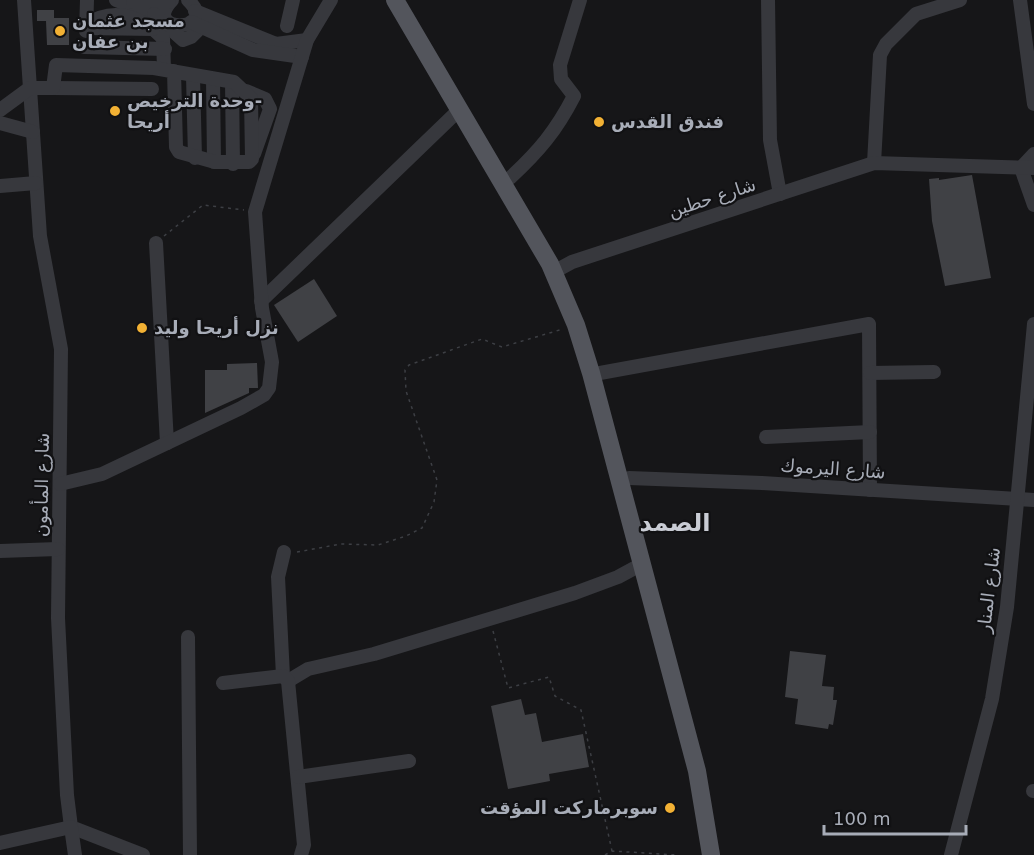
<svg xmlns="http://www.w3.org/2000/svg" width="1034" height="855" viewBox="0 0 1034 855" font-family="'DejaVu Sans',Vazirmatn,sans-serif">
<rect width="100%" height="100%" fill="#161618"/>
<!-- building -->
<g fill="#404145">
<path d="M37 10H54V18H69V45H47L46 21H37Z"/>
<path d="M972 175 991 278 945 286 932 221 929 179 939 178V180Z"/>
<path d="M314 279 337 316 298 342 274 305Z"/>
<path d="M257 363 258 388H249V393L205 413V370H227V364Z"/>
<path d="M790 651 826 655 822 686 834 687 833 700H837L833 725 829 724 828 729 795 724 798 699 785 697Z"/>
<path d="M521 699 525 715 536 713 542 742 583 734 589 767 549 774 550 781 508 789 491 706Z"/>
</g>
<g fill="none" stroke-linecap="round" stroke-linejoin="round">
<!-- path -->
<g stroke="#3d3f44" stroke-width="1.5" stroke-dasharray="3 4.5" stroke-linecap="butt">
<path d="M164 236 203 205 244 210"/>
<path d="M297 552 341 544 378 545 406 536 422 528 434 502 437 480 406 391 405 370 409 365 482 339 502 347 563 329"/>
<path d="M493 631 508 688 549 677 555 696 581 710 612 851"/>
<path d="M605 855 612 851 677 855"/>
</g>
<!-- minor -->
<g stroke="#37383d" stroke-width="14">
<path d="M24 0 40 236 61 349 58 618 67 795 71 827 143 855"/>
<path d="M116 0 163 18"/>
<path d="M172 0C139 34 222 33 188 0"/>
<path d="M768 0 770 140 780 194"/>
<path d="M1020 0 1034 104"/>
<path d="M133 2H169"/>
<path d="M195 11 276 44 307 40"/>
<path d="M154 14 183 40 191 37 201 27"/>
<path d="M191 22 253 50 302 57"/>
<path d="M86 25C113 6 141 16 163 38L164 69"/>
<path d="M287 26 293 0"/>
<path d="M86 28 153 29"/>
<path d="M86 31 87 0"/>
<path d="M84 47 165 49"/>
<path d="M193 76 195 158"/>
<path d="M213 79 214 162"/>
<path d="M232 82 233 164"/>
<path d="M53 88 152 89"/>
<path d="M246 91 265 99 270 109 254 154"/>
<path d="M0 110 30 88H53L56 65 154 68 234 82 251 98 252 159 249 162H215L179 152 176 147 174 71"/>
<path d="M0 123 33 132"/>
<path d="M1034 154 1021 168 1034 205"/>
<path d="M874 163 880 55 886 44 916 14 960 0"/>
<path d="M510 178C539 151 556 131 574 96L561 79 560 65 580 0"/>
<path d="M0 186 36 183"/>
<path d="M156 243 167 443"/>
<path d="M561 268 572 262 874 163 1034 168"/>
<path d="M261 301 460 109"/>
<path d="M600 373 869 324 870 490"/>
<path d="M870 373 934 372"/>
<path d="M766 437 870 432"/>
<path d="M629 478 762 483 1034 500"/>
<path d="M60 484 102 474 241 408 264 395 269 388 272 362 262 308 255 212 307 40 331 0"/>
<path d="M0 551 58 549"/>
<path d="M188 637 190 855"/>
<path d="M283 676 278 577 284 552"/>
<path d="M288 681 308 669 374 654 575 593 618 577 642 564"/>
<path d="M223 683 283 676 288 681 304 845 301 855"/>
<path d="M298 777 409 761"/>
<path d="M1033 791H1034"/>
<path d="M0 843 71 827 75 855"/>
<path d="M951 855 992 699 1007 607 1034 324"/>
</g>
<!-- major -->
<path stroke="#53555c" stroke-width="18" d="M395 0 550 264 576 325 591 373 697 771 711 855"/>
</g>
<!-- markers -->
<g fill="#f2b134" stroke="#111113" stroke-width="2">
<circle cx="60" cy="31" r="6"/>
<circle cx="115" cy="111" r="6"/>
<circle cx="599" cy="122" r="6"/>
<circle cx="142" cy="328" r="6"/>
<circle cx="670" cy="808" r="6"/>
</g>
<g text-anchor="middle" stroke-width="4.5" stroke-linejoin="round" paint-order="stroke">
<!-- poi labels -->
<g font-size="18" font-weight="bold" fill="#a8adb8" stroke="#111113" text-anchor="start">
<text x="72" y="27">مسجد عثمان<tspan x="72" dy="21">بن عفان</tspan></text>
<text x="127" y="107">وحدة الترخيص-<tspan x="127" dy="21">أريحا</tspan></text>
<text x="611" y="128">فندق القدس</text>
<text x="154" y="334">نزل أريحا وليد</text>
<text x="658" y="814" text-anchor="end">سوبرماركت المؤقت</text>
</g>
<!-- street labels -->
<g font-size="18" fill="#a8adb8" stroke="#111113">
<text transform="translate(712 198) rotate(-18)" y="6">شارع حطين</text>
<text transform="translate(833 469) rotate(4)" y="6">شارع اليرموك</text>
<text transform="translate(42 485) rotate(-89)" y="6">شارع المأمون</text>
<text transform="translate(989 590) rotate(-83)" y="6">شارع المنار</text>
</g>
<!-- district labels -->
<g font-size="24" font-weight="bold" fill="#c9ccd4" stroke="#111113">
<text x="675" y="531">الصمد</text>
</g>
</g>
<!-- scale -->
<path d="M824 825v9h142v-9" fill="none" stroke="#a8adb8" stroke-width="3"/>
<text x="833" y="825" font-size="18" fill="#a8adb8" stroke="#111113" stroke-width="4.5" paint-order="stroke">100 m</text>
</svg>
